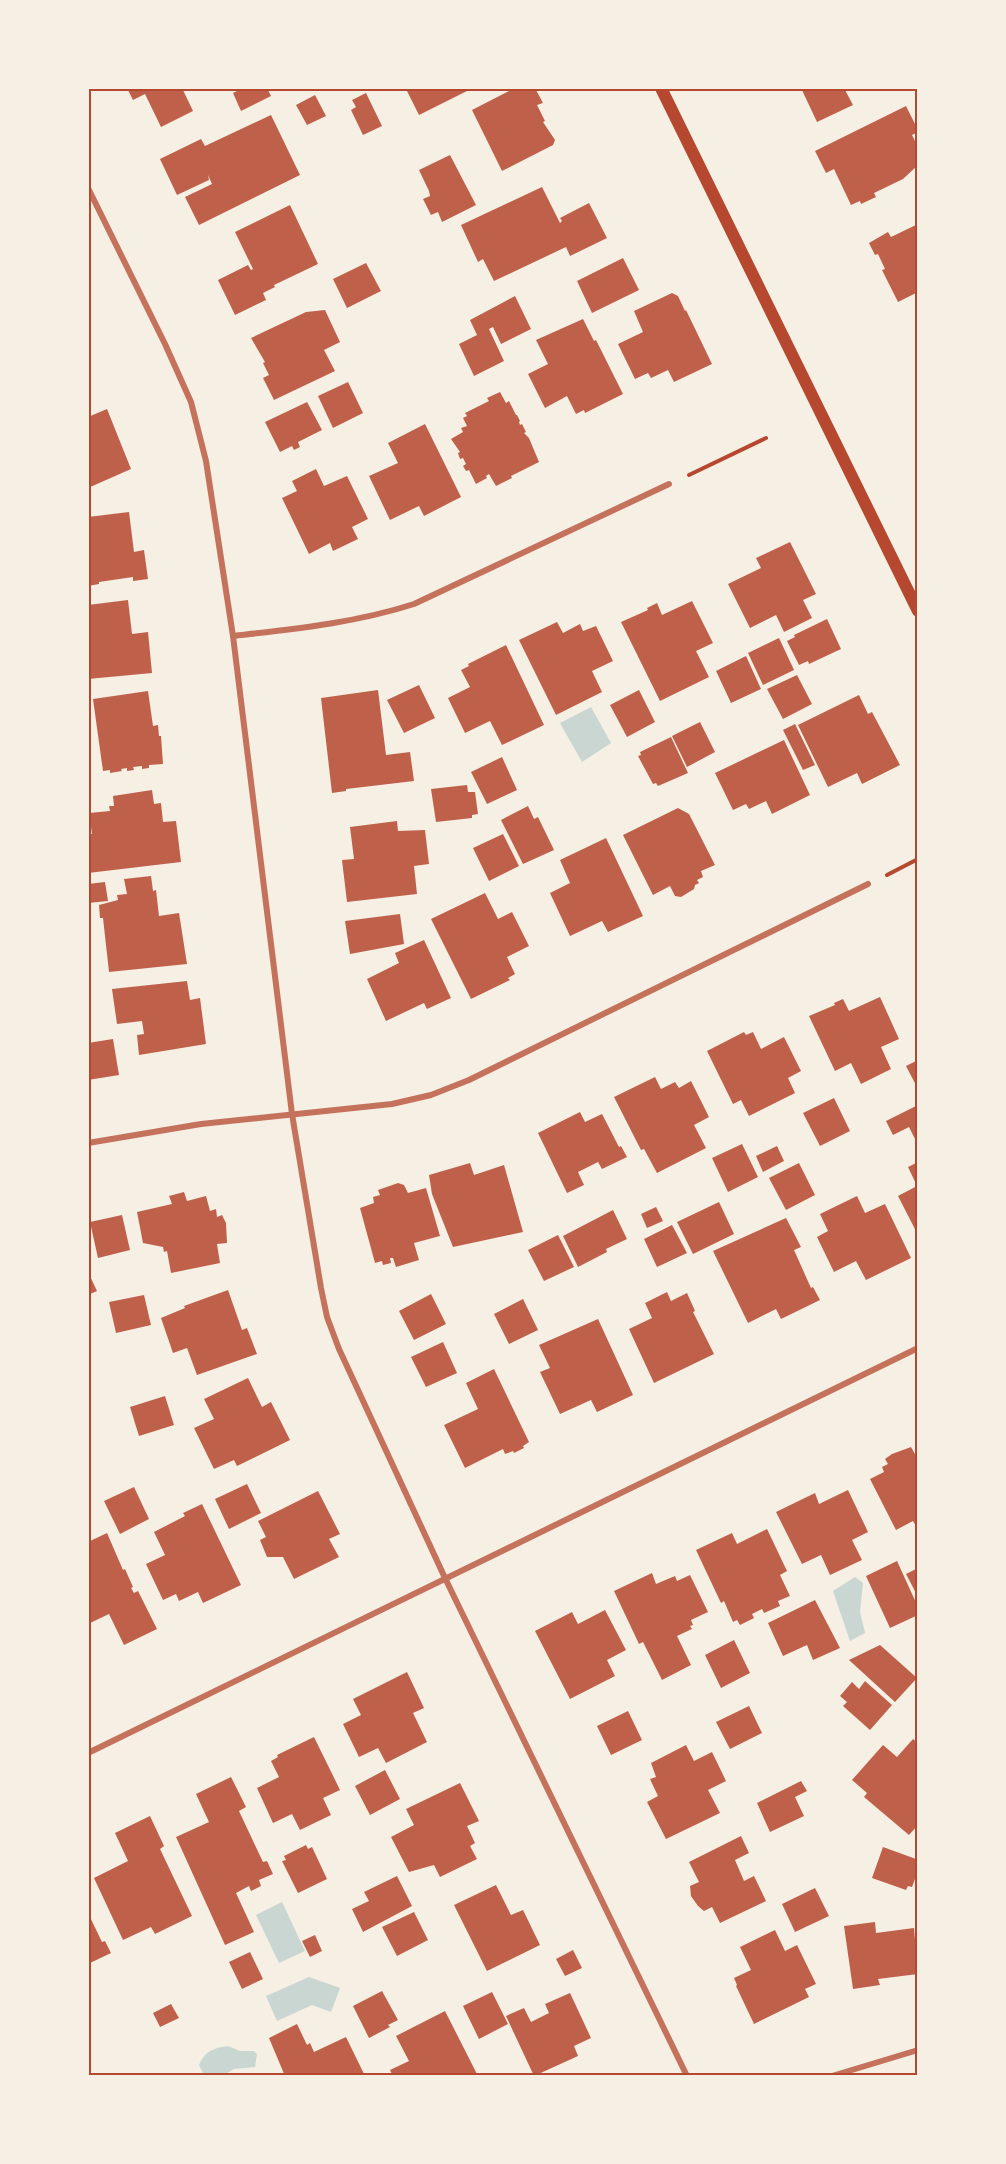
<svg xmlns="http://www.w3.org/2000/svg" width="1006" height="2164" viewBox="0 0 1006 2164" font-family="Rubik,sans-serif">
<rect width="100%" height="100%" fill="#f6efe4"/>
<!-- water -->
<g fill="#c9d6d2">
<path d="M591 707 611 743 582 762 560 723Z"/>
<path d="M855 1577 863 1583 860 1612 865 1633 850 1641 833 1591Z"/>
<path d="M282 1902 305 1951 279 1963 256 1915Z"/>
<path d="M309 1977 340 1988 331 2012 312 2005 277 2021 266 1996Z"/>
<path d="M228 2046 240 2051H254L257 2054 255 2067 234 2069 224 2075H204L199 2065C205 2051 214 2048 228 2046Z"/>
</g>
<!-- building -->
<g fill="#bf614a">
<path d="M127 88H182L193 111 161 127 145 94 133 100Z"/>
<path d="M243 88H267L271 96 241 111 233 93Z"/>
<path d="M413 88H473L419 115 407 91Z"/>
<path d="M515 88H535L543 103 537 105 545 121 543 122 555 140 553 145 502 171 472 110Z"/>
<path d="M801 88H844L853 105 817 122Z"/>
<path d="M366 93 382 126 363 135 351 110 356 107 352 100Z"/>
<path d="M315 95 326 116 307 125 296 105Z"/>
<path d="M906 106 918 130V132L912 135 918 147V165L903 179 874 193 876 197 861 204 860 201 851 205 834 169 826 173 815 151Z"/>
<path d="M271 115 300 175 199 225 185 197 212 184 208 175 209 180 177 195 160 159 201 139 205 146Z"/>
<path d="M450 155 476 205 442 222 438 212 431 215 423 199 430 196 429 191 419 170Z"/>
<path d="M542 187 560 223 562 221 560 218 589 203 607 238 570 256 566 247 494 281 483 259 478 262 461 225Z"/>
<path d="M290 205 318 264 274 285 275 287 263 293 266 300 235 315 218 280 248 265 251 270 253 269 235 232Z"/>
<path d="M918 224V292L898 302 882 270 885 269 878 254 875 255 869 243 888 232 891 237Z"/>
<path d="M623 258 639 290 592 313 577 281Z"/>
<path d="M366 263 381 291 347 308 333 279Z"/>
<path d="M672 293 678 296 685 311 686 310 712 364 674 382 668 370 651 378 648 373 635 379 618 344 643 332 634 311Z"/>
<path d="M515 296 531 329 501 344 493 327 489 329 504 361 474 376 459 344 477 335 470 320Z"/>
<path d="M325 310 340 342 324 350 335 371 274 400 263 378 269 375 263 363 265 362 251 338 306 312Z"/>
<path d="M583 319 594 341 596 340 623 394 585 413 584 410 576 414 567 396 545 408 528 374 548 364 536 340Z"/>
<path d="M348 382 363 413 333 428 318 396Z"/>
<path d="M500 392 506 403 509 401 516 415H517L520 421 519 422 520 425 522 424 526 432 524 433 529 438 539 462 511 476 512 478 496 486 489 474 486 476 487 478 476 484 469 470 466 471 463 466 466 464 463 458 460 459 458 453 460 452 451 439 463 432 461 428 467 426 463 418 467 416 465 413 489 401 487 398Z"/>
<path d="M307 402 322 430 298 442 300 447 294 450 292 446 280 452 265 422Z"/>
<path d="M107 409 131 469 88 488V417Z"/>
<path d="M425 424 461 497 424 516 419 506 390 520 369 476 398 463 388 443Z"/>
<path d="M316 469 324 486 347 476 368 519 352 527 358 539 333 551 330 543 309 554 282 498 297 491 292 481Z"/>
<path d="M129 512 134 552 144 550 148 579 133 581V577L99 582V584L88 586V517Z"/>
<path d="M790 542 816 594 803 600 812 618 784 632 776 615 750 628 728 584 761 568 756 558Z"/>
<path d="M128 600 132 634 148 632 152 673 88 679V605Z"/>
<path d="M692 601 713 643 696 651 709 677 660 701 621 622 648 610 647 608 657 603 662 615Z"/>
<path d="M827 619 841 649 809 664 808 661 799 665 787 641 795 637 794 635Z"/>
<path d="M557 622 563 633 580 624 583 631 596 626 613 661 592 671 602 692 556 715 519 640Z"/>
<path d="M779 638 794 670 763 685 748 653Z"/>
<path d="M506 645 544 725 502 745 490 721 465 733 448 698 470 687 461 670 469 666 468 664Z"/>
<path d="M746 656 761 689 731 703 716 671Z"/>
<path d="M797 675 812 704 783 719 767 689Z"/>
<path d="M419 685 435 718 404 733 387 700Z"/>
<path d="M378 690 386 755 410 752 414 781 346 789V791L332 793 321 698Z"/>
<path d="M639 690 655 722 627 737 610 705Z"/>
<path d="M148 691 153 726 158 725 159 736H161L163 764 149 765V768L142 769V766L133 767 134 770 127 771V768L121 769 122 771 110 773V770L103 771 93 699Z"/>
<path d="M859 695 868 714 872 712 900 765 862 784 857 773 828 787 798 725Z"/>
<path d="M700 722 715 752 687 767 672 736Z"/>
<path d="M795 724 815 765 803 770 783 730Z"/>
<path d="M671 737 688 773 658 786 656 783 653 784 638 756 641 755 640 752Z"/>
<path d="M784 740 810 795 772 814 766 801 749 809 746 804 733 810 715 773Z"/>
<path d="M502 757 517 790 487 804 471 772Z"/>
<path d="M467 785 468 792H475L478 814 472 815V818L436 822 431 789Z"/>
<path d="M152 790 154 804 161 803 163 822 176 821 181 862 88 873V834H92L89 813 110 811 109 806H114L113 796Z"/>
<path d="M528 806 534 819 538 817 554 850 523 864 501 820Z"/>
<path d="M678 808 689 814 715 865 701 871 703 877 697 880 699 883 695 885 694 889 681 897 675 896 670 886 653 895 623 835Z"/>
<path d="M397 821 398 831 425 830 429 864 414 866 417 894 347 902 342 860 354 859 350 827Z"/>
<path d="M503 834 519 866 489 881 473 848Z"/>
<path d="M606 838 643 916 608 932 602 921 570 936 550 893 570 883 560 860Z"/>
<path d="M151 876 153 891 156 890 159 916 179 913 187 964 109 972 103 918H100L99 905 118 900 117 895 127 894 124 879Z"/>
<path d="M105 882 108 901 88 903V884Z"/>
<path d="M485 893 498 919 512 912 529 946 507 957 515 974 508 978 510 980 471 999 431 919Z"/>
<path d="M400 914 404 944 350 954 345 921Z"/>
<path d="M424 940 451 998 427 1009 424 1003 386 1021 367 979 399 963 395 953Z"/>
<path d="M187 981 190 1000 200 998 206 1044 139 1055 137 1035 144 1034 142 1021 117 1024 112 989Z"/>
<path d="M880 997 899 1039 881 1047 891 1069 861 1084 851 1063 835 1071 809 1016 835 1005 834 1003 843 999 849 1011Z"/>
<path d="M744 1032 746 1035 753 1032 761 1049 784 1037 801 1071 788 1078 795 1093 749 1116 741 1100 733 1104 707 1051Z"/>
<path d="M113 1039 119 1075 88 1080V1043Z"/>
<path d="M918 1060V1089L906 1066Z"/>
<path d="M655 1077 661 1089 675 1082 679 1088 691 1081 709 1117 694 1125 706 1148 657 1173 644 1149 641 1150 614 1097Z"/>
<path d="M834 1098 850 1131 820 1146 803 1113Z"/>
<path d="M918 1105V1145L909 1127 893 1135 886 1121Z"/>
<path d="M580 1112 585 1122 602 1114 619 1147 621 1146 627 1157 602 1169 598 1162 578 1172 584 1185 567 1193 538 1133Z"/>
<path d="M742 1144 758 1177 728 1192 712 1158Z"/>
<path d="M777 1146 784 1161 763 1172 756 1156Z"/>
<path d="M918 1162V1235L898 1196 917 1186 908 1167Z"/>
<path d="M470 1163 474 1175 504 1165 523 1232 453 1247 432 1194 429 1175Z"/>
<path d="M799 1163 815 1195 786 1210 769 1178Z"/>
<path d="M398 1183 404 1185 408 1193 426 1188 440 1236 414 1243 419 1260 396 1267 393 1258H390L391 1263 383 1265 382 1261 375 1263 360 1208 374 1203 373 1197 380 1195 378 1190Z"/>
<path d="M184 1192 187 1201 206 1196 210 1211 216 1209 217 1217 222 1215 226 1223 227 1243 217 1244 220 1263 171 1273 167 1251 164 1252 163 1247 143 1243 137 1212 172 1204 169 1196Z"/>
<path d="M857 1196 865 1213 885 1204 911 1258 866 1280 856 1261 834 1272 817 1237 828 1231 820 1214Z"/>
<path d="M719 1202 734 1234 693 1254 677 1222Z"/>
<path d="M656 1207 663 1221 647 1228 641 1214Z"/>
<path d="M613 1210 627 1239 606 1249 607 1252 578 1267 563 1236Z"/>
<path d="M122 1215 130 1250 98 1258 90 1222Z"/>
<path d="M786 1218 801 1247 794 1250 811 1288 813 1287 820 1300 781 1319 776 1309 748 1323 713 1251Z"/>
<path d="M672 1225 687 1253 657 1267 644 1239Z"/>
<path d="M558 1235 574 1267 544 1281 528 1250Z"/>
<path d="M88 1272 97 1291 88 1295Z"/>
<path d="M228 1290 242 1330 247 1328 257 1354 197 1375 187 1348 173 1353 161 1318 185 1308 184 1306Z"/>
<path d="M667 1292 671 1301 687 1293 695 1311 693 1312 714 1354 654 1383 629 1329 652 1318 645 1303Z"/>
<path d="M431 1294 446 1324 414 1340 399 1311Z"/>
<path d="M144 1295 151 1325 116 1333 109 1302Z"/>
<path d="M523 1299 538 1330 509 1344 494 1314Z"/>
<path d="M598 1319 633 1395 597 1412 591 1400 560 1414 540 1372 550 1368 539 1345Z"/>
<path d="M443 1342 457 1373 426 1387 411 1357Z"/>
<path d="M494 1369 529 1442 523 1446 524 1448 514 1453 513 1451 505 1454 503 1449 465 1468 444 1425 478 1409 466 1383Z"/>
<path d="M248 1378 262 1407 271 1402 290 1440 237 1466 234 1460 214 1469 194 1428 214 1419 204 1399Z"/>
<path d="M165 1396 174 1425 139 1436 130 1407Z"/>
<path d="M911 1447 916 1456 918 1455V1525L916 1526 913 1521 896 1530 870 1479 884 1472 882 1467 888 1464 885 1459 892 1454Z"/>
<path d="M247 1484 261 1513 229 1529 215 1499Z"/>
<path d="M134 1487 149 1519 120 1534 104 1501Z"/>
<path d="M848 1490 868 1532 852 1540 862 1560 830 1575 821 1555 802 1564 776 1512 815 1493 819 1504Z"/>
<path d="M318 1491 340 1534 329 1539 339 1557 294 1579 283 1557H267L260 1540 266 1537 258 1521Z"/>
<path d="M202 1504 241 1585 203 1603 198 1592 179 1601 176 1594 163 1600 146 1564 165 1555 154 1532 185 1516 183 1513Z"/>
<path d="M767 1529 787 1571 780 1575 790 1596 778 1601 780 1606 764 1613 762 1609 752 1614 754 1618 740 1625 737 1620 733 1622 724 1601 721 1603 696 1550 732 1533 737 1544Z"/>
<path d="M107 1533 123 1570 125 1569 133 1587 131 1588 134 1593 138 1591 157 1629 124 1645 109 1614 88 1624V1542Z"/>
<path d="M897 1561 918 1607V1615L890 1628 866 1576Z"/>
<path d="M918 1568V1597L906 1574Z"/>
<path d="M652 1573 656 1584 675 1576 677 1581 690 1575 708 1612 691 1620 693 1625 690 1626 692 1629 677 1636 691 1665 662 1680 643 1642 639 1644 614 1591Z"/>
<path d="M815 1600 840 1648 813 1660 807 1645 783 1656 768 1623Z"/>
<path d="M605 1610 626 1650 607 1660 615 1676 570 1699 535 1631 572 1612 578 1624Z"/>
<path d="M734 1640 750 1673 721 1688 705 1655Z"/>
<path d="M880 1645 917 1678 895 1702 849 1660Z"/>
<path d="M407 1672 424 1708 413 1713 427 1742 386 1763 378 1748 359 1757 343 1724 361 1715 353 1699Z"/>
<path d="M865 1681 892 1705 870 1730 843 1706 847 1702 840 1696 852 1682 859 1689Z"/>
<path d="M749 1706 762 1733 730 1749 716 1722Z"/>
<path d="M628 1711 642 1740 611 1755 597 1726Z"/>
<path d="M314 1737 340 1790 323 1798 331 1815 300 1830 292 1814 273 1823 257 1788 279 1777 271 1761 278 1757 277 1755Z"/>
<path d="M913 1739 918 1743V1825L909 1835 864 1797 867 1793 852 1780 883 1745 897 1757Z"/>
<path d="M686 1745 694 1761 712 1752 726 1781 708 1790 720 1813 666 1839 647 1802 658 1796 650 1779 656 1777 651 1763Z"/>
<path d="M385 1770 400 1799 370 1815 355 1786Z"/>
<path d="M231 1777 246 1807 239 1811 263 1862 267 1861 273 1874 259 1880 261 1886 251 1891 249 1886 236 1893 254 1932 225 1945 176 1837 209 1822 196 1794Z"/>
<path d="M801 1781 807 1791 795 1797 804 1816 770 1832 757 1803Z"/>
<path d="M460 1783 479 1821 467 1826 475 1843 470 1846 477 1859 440 1877 434 1865 409 1872 391 1837 414 1825 406 1809Z"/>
<path d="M150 1816 164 1846 160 1849 192 1916 155 1934 151 1927 123 1940 94 1878 128 1861 115 1833Z"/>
<path d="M741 1836 749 1853 735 1860 744 1881 754 1876 766 1901 720 1923 712 1907 704 1911 698 1906 691 1896 690 1886 699 1882 689 1862Z"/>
<path d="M306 1845 308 1849 312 1847 327 1879 298 1893 282 1861 286 1860 284 1856Z"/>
<path d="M883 1847 916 1859 915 1862 918 1863V1871L912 1887 908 1886 906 1890 872 1878Z"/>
<path d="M397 1876 412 1906 363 1932 352 1909 369 1901 364 1892Z"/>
<path d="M496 1885 511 1915 523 1910 540 1945 487 1971 454 1905Z"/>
<path d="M815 1888 829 1916 795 1932 782 1904Z"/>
<path d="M414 1912 428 1940 397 1956 382 1927Z"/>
<path d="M88 1913 102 1942 105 1941 111 1953 88 1964Z"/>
<path d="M875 1922 876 1933 914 1928 918 1974 878 1979 880 1985 853 1989 844 1926Z"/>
<path d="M775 1930 785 1951 797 1945 816 1984 805 1989 809 1997 754 2024 736 1986 737 1985 734 1978 751 1970 740 1947Z"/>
<path d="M315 1935 322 1951 310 1957 302 1941Z"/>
<path d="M573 1950 582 1968 565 1976 556 1959Z"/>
<path d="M250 1952 263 1979 242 1989 229 1962Z"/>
<path d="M382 1991 398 2020 388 2025 390 2027 369 2038 353 2006Z"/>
<path d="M492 1992 508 2024 479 2039 463 2006Z"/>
<path d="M570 1993 591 2038 574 2046 578 2056 534 2076 506 2016 524 2008 531 2022 549 2013 545 2004Z"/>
<path d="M171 2004 179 2018 160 2027 153 2013Z"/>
<path d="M445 2011 478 2076H393L390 2070 409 2061 396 2036Z"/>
<path d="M297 2024 307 2045 310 2043 314 2052 346 2037 365 2076H285L269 2038Z"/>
</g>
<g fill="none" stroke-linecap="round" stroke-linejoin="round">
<!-- path -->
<g stroke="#b5482f" stroke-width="4">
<path d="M689 475 766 438"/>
<path d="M887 875 918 859"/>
</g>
<!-- minor -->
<g stroke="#c5725c" stroke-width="6">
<path d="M88 188 165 344 191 402 206 461 233 636 292 1114 321 1288 327 1317 339 1349 445 1578 687 2076"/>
<path d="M233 636C294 629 355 623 414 604L669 484"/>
<path d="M88 1143 201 1124 392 1104 431 1095 469 1080 868 884"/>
<path d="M88 1753 918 1348"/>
<path d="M832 2076 918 2050"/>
</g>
<!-- secondary -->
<path stroke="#b5482f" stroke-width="12" d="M661 88 918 611"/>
</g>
<!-- border -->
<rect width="1006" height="2164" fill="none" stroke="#f6efe4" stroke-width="180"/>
<rect x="90" y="90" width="826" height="1984" fill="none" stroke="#b5482f" stroke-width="2"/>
</svg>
